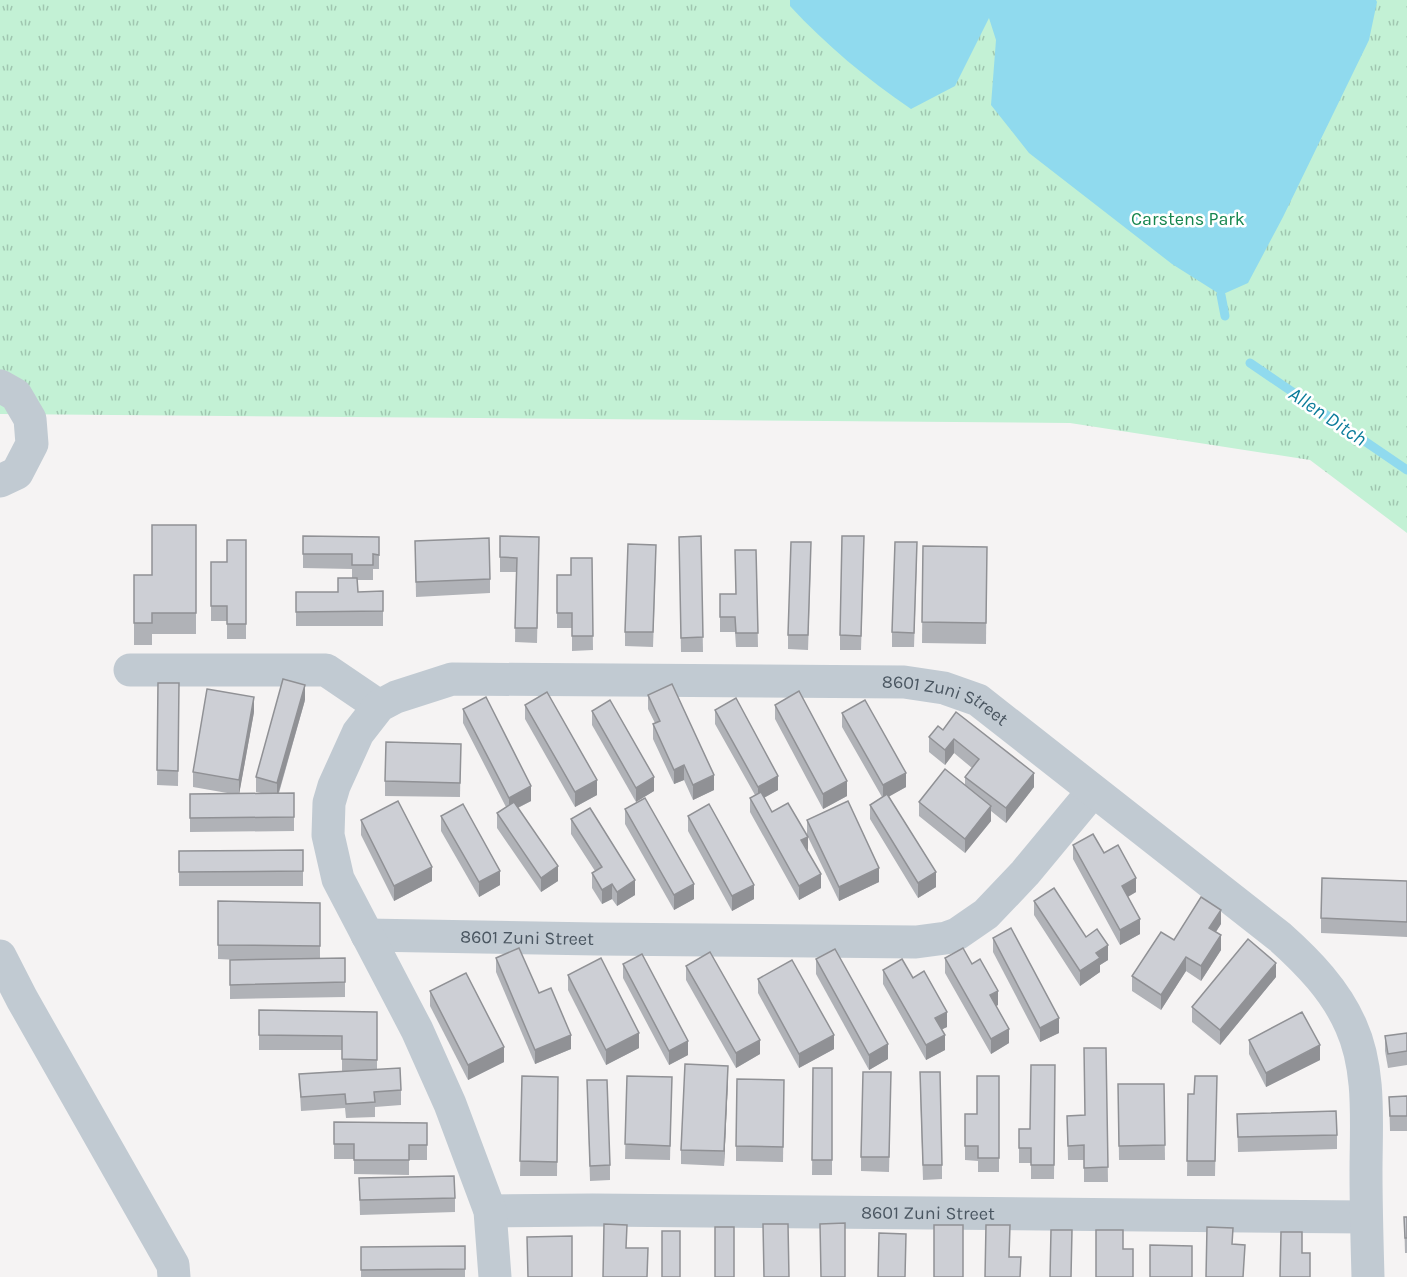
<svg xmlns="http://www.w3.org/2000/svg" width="1407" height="1277" viewBox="0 0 1407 1277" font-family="Karla,sans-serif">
<defs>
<pattern id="grass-tufts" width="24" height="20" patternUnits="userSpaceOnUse" patternTransform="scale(1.5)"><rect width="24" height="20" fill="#c3f1d5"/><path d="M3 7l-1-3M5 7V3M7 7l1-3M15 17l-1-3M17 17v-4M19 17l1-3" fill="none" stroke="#a0c6b0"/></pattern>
</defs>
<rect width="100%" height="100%" fill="#f5f3f3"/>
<!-- grass -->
<path fill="url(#grass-tufts)" d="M0 0H1407V533L1310 460 1070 423 0 414Z"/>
<!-- water -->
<path fill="#90daee" d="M790 0H1376L1377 2 1369 40 1283 217 1248 283 1221 295 1172 264 1029 153 991 105 996 40 989 18 955 86 911 109C867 79 826 45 790 6Z"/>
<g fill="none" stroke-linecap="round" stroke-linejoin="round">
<!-- stream -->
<g stroke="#90daee" stroke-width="9">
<path d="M1221 295 1225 316"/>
<path d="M1250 363 1407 470"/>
</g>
<!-- minor -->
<g stroke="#c1cad2" stroke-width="33">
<path d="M0 386 16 395 30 419 32 444 17 473 0 481"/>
<path d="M130 670H326L379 706"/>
<path id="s1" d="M367 935 597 939 916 942 946 938 957 934 986 914 1025 873 1093 791"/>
<path d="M0 956 22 999 173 1265 174 1277"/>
<path id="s2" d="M490 1211 593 1210 1366 1217"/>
<path id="s3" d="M495 1277 490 1211 450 1104 417 1030 338 879 328 835 329 803 334 786 358 733 379 706 396 697 452 679 904 682 944 688 978 700 1280 937C1308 962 1336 991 1351 1026 1371 1070 1366 1124 1366 1171 1366 1207 1367 1242 1368 1277"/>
</g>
</g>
<!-- wall -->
<g fill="#b0b2b7">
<path d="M196 525V634H152V645H134V575H152Z"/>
<path d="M303 536 379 537V569H373V580H357L358 592 383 591V626H296V592H338L352 578V569L303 568Z"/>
<path d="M500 536 539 552 537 643 515 642 516 572H500Z"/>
<path d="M701 536 703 652H681L679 537Z"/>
<path d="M246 540V639H227V621H211V562H227Z"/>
<path d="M415 541 490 579V593L416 597Z"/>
<path d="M923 546 987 547 986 644 922 643Z"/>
<path d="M756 550 758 647H736L735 632H720V594H736Z"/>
<path d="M864 551 861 650H840V635Z"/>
<path d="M811 557 808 650 788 649V635Z"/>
<path d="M917 557 914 647H892V632Z"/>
<path d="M592 558 593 650 572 651V628H557V575H571Z"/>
<path d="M656 560 653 647 625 646V632Z"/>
<path d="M158 683H179L178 786 157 785Z"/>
<path d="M648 695 714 790 693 800 684 780 674 784 653 739V724L655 723 648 709Z"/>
<path d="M305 700 279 793H294V831L190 832V794H233L193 787V772L254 712 239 794 261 793 256 792V777Z"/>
<path d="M525 705 597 795 575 807 525 719Z"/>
<path d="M775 705 847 796 823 809 775 719Z"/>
<path d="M463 709 531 801 518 808 558 881 541 892 497 828V813L506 807 463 723Z"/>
<path d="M715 710 778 790 764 798 772 812 807 851 821 888 799 900 750 812V798L755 795 715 724Z"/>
<path d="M592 711 654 791 636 802 592 725Z"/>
<path d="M842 713 906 787 889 796 936 887 918 898 870 819V805L882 797 842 727Z"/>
<path d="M943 730 1034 787 1006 823 991 811V821L965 853 919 816V802L965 786V777L972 768 954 753 945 765 929 752V737Z"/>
<path d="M461 744 460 797 385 796V781Z"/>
<path d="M625 809 694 899 674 910 625 824Z"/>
<path d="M441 816 500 885 479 897 441 831Z"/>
<path d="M688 816 754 899 732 911 688 831Z"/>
<path d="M571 819 635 895 617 906 612 899 602 904 592 888V873L595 871 571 834Z"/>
<path d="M361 820 432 881 394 901 361 835Z"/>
<path d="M807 820 879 882 839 901 807 835Z"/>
<path d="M1073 845 1104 853 1136 892 1128 897 1140 934 1120 945 1073 859Z"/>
<path d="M303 850V886H179V851Z"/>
<path d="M1407 881V937L1321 933V918Z"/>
<path d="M1034 901 1086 937 1108 960 1100 965V972L1080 986 1034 915Z"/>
<path d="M320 903V958L345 982V997L230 999V960H239L218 959V945Z"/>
<path d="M1221 924 1216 932 1221 950 1201 981 1186 971 1161 1010 1132 991V976L1174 940Z"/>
<path d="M993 938 1059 1033 1040 1042 993 952Z"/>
<path d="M496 958 539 993 571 1049 535 1064 496 972Z"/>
<path d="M945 958 998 1005 996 1006 1009 1043 991 1054 945 973Z"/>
<path d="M816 959 888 1059 869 1070 816 974Z"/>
<path d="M623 964 688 1055 669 1065 623 978Z"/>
<path d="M686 966 760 1054 736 1068 686 980Z"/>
<path d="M883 970 913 978 947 1027 941 1029 945 1050 926 1060 883 984Z"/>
<path d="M568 975 639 1048 606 1065 568 990Z"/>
<path d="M1276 977 1220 1045 1192 1022V1007Z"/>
<path d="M758 979 834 1049 799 1068 758 993Z"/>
<path d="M430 991 504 1062 468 1080 430 1006Z"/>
<path d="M259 1010 377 1012V1069L401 1090V1105L375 1107V1117L346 1118 345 1108 301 1111 299 1074 342 1071V1050H259Z"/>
<path d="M1407 1033V1065L1388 1068 1385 1051V1036Z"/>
<path d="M1249 1040 1320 1060 1266 1087 1249 1054Z"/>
<path d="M1106 1048 1108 1182H1084V1160H1068L1067 1116 1085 1115Z"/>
<path d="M1055 1065 1054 1179H1031V1163H1019V1129H1030Z"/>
<path d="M813 1068H832V1175H812Z"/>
<path d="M891 1072 889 1172 861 1171V1157Z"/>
<path d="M522 1076 558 1077 557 1176H520Z"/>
<path d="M627 1076 672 1077 670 1160 625 1159Z"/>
<path d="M999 1076V1172H978V1161L965 1160V1114H977Z"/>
<path d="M1217 1076 1215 1176H1187L1188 1094H1194Z"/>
<path d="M587 1080 610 1165V1180L590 1181Z"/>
<path d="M728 1080 724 1166 681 1164V1150Z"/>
<path d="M784 1080 783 1162 736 1161V1146Z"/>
<path d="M1118 1084H1164L1165 1160H1119Z"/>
<path d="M920 1087 942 1165V1179L923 1180Z"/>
<path d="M1407 1096V1131H1390L1389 1097Z"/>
<path d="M1237 1114 1337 1135V1149L1238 1152Z"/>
<path d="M334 1122 427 1123V1160H409V1175L354 1174V1159H334Z"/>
<path d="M359 1178 455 1198V1212L360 1215Z"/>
<path d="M1404 1217H1407V1253H1405Z"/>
<path d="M465 1246V1277H361V1247Z"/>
</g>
<!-- shaded-wall -->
<g fill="#909195">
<path d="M305 685V700L277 798V783Z"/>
<path d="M254 697V712L239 795V780Z"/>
<path d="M954 739V753L945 765V750Z"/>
<path d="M684 765V780L674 784V770Z"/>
<path d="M906 773V787L883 800V785Z"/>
<path d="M1034 773V787L1006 823V808Z"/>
<path d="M714 775V790L693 800V785Z"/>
<path d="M778 776V790L758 801V787Z"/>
<path d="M654 777V791L636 802V788Z"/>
<path d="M597 780V795L575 807V792Z"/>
<path d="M847 781V796L823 809V794Z"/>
<path d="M531 786V801L509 812V798Z"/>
<path d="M991 806V821L965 853V839Z"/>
<path d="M808 837V851L801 840Z"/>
<path d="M558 866V881L541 892V878Z"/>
<path d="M432 867V881L394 901V886Z"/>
<path d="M879 868V882L839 901V887Z"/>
<path d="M500 871V885L479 897V882Z"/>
<path d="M936 872V887L918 898V883Z"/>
<path d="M821 874V888L799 900V886Z"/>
<path d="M1136 878V892L1122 900V886Z"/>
<path d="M635 880V895L617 906V892Z"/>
<path d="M612 884V899L602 904V890Z"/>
<path d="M694 884V899L674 910V895Z"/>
<path d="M754 885V899L732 911V896Z"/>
<path d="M1221 910V924L1209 942V928Z"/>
<path d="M1140 919V934L1120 945V930Z"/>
<path d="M1221 935V950L1201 981V966Z"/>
<path d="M1108 945V960L1100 965V972L1080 986V971L1096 953Z"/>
<path d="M1186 957V971L1161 1010V995Z"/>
<path d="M1276 963V977L1220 1045V1030Z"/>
<path d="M998 991V1005L990 1009V995Z"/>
<path d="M947 1012V1027L935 1033V1018Z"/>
<path d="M1059 1018V1033L1040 1042V1028Z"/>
<path d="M1009 1029V1043L991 1054V1039Z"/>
<path d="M639 1033V1048L606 1065V1050Z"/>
<path d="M571 1035V1049L535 1064V1050Z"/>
<path d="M834 1035V1049L799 1068V1054Z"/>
<path d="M945 1035V1050L926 1060V1045Z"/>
<path d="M760 1040V1054L736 1068V1053Z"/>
<path d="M688 1041V1055L669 1065V1051Z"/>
<path d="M888 1044V1059L869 1070V1055Z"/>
<path d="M1320 1045V1060L1266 1087V1073Z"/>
<path d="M504 1047V1062L468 1080V1065Z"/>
<path d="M728 1066V1080L724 1166V1151Z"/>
</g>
<!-- building -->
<g fill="#cdcfd5" stroke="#909195" stroke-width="1.5">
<path d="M152 525H196V613H152V623H134V575H152Z"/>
<path d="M303 536 379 537V555L373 554V565H352V554H303Z"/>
<path d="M500 536 539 537 537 628H515L517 558 500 557Z"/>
<path d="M701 536 703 637 681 638 679 537Z"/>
<path d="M842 536H864L861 636 840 635Z"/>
<path d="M489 538 490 579 416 582 415 541Z"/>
<path d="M227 540H246V624H227V606H211V562H227Z"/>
<path d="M791 542H811L808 635H788Z"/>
<path d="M895 542H917L914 633 892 632Z"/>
<path d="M628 544 656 545 653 632H625Z"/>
<path d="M923 546 987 547 986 623 922 622Z"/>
<path d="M735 550H756L758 633H736L735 617H720V594H736Z"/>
<path d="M571 558H592L593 636H572V613H557V575H571Z"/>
<path d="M338 578H357L358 592 383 591V611L296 612V592H338Z"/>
<path d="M283 679 305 685 277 783 256 777Z"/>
<path d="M158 683H179L178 771 157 770Z"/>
<path d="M672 684 714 775 693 785 684 765 674 770 653 724 660 721 648 695Z"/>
<path d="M207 689 254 697 239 780 193 772Z"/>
<path d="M799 691 847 781 823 794 775 705Z"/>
<path d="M547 692 597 780 575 792 525 705Z"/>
<path d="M486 697 531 786 509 798 463 709Z"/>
<path d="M736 698 778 776 758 787 715 710Z"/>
<path d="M610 700 654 777 636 788 592 711Z"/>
<path d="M865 700 906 773 883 785 842 713Z"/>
<path d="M956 712 1034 773 1006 808 965 777 979 759 954 739 945 750 929 737 938 726 943 730Z"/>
<path d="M386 742 461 744 460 783 385 781Z"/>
<path d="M945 769 991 806 965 839 919 802Z"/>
<path d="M761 792 772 812 788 803 808 837 801 840 821 874 799 886 750 798Z"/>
<path d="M294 793V817L190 818V794Z"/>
<path d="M887 794 936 872 918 883 870 805Z"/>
<path d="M645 798 694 884 674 895 625 809Z"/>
<path d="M398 801 432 867 394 886 361 820Z"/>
<path d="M848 801 879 868 839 887 807 820Z"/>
<path d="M514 802 558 866 541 878 497 813Z"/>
<path d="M463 804 500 871 479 882 441 816Z"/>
<path d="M709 804 754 885 732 896 688 816Z"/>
<path d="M590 808 635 880 617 892 612 884 602 890 592 873 602 867 571 819Z"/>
<path d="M1093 834 1104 853 1118 845 1136 878 1122 886 1140 919 1120 930 1073 845Z"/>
<path d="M303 850V871L179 872V851Z"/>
<path d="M1322 878 1407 881V922L1321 918Z"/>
<path d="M1054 888 1086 937 1097 929 1108 945 1096 953 1100 958 1080 971 1034 901Z"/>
<path d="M1201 897 1221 910 1209 928 1221 935 1201 966 1186 957 1161 995 1132 976 1161 932 1174 940Z"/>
<path d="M218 901 320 903V946L218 945Z"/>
<path d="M1011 928 1059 1018 1040 1028 993 938Z"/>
<path d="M1248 939 1276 963 1220 1030 1192 1007Z"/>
<path d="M519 948 539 993 551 988 571 1035 535 1050 496 958Z"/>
<path d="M963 948 972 964 980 959 998 991 990 995 1009 1029 991 1039 945 958Z"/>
<path d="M835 949 888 1044 869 1055 816 959Z"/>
<path d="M710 952 760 1040 736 1053 686 966Z"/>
<path d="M642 954 688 1041 669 1051 623 964Z"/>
<path d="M345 958V982L230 985V960Z"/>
<path d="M601 958 639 1033 606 1050 568 975Z"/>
<path d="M902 959 913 978 924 971 947 1012 935 1018 945 1035 926 1045 883 970Z"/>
<path d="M792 960 834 1035 799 1054 758 979Z"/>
<path d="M466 973 504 1047 468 1065 430 991Z"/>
<path d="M259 1010 377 1012V1060L342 1059V1036L259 1035Z"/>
<path d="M1302 1012 1320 1045 1266 1073 1249 1040Z"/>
<path d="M1407 1033V1051L1388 1054 1385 1036Z"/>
<path d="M1084 1048H1106L1108 1167 1084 1168V1145L1068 1146 1067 1116 1085 1115Z"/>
<path d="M685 1064 728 1066 724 1151 681 1150Z"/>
<path d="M1031 1065H1055L1054 1165H1031V1148H1019V1129H1030Z"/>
<path d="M400 1068 401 1090 374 1092 375 1102 346 1104 345 1094 301 1097 299 1074Z"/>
<path d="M813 1068H832V1160H812Z"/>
<path d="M863 1072H891L889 1157H861Z"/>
<path d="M920 1072H940L942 1165H923Z"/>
<path d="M522 1076 558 1077 557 1162 520 1161Z"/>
<path d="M627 1076 672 1077 670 1146 625 1144Z"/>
<path d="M977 1076H999V1158H978V1146H965V1114H977Z"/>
<path d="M1195 1076H1217L1215 1161H1187L1188 1094H1194Z"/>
<path d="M737 1079 784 1080 783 1147 736 1146Z"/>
<path d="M587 1080H607L610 1165 590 1166Z"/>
<path d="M1118 1084H1164L1165 1145 1119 1146Z"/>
<path d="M1407 1096V1116H1390L1389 1097Z"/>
<path d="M1336 1111 1337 1135 1238 1137 1237 1114Z"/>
<path d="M334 1122 427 1123V1145H409V1160H354V1144H334Z"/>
<path d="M454 1176 455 1198 360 1200 359 1178Z"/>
<path d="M1404 1217H1407V1238H1405Z"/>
<path d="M845 1223V1277H821L820 1224Z"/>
<path d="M604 1224 627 1225 626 1248H648L647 1277H603Z"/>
<path d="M763 1224H788L789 1277H764Z"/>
<rect x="934" y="1225" width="29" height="52"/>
<path d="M986 1225H1010L1009 1257H1021L1020 1277H985Z"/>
<rect x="715" y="1227" width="19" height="50"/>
<path d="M1207 1227 1233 1228 1232 1244 1245 1245 1243 1277H1206Z"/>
<path d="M1051 1230H1072L1071 1277H1050Z"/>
<path d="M1096 1230H1123V1249H1133V1277H1096Z"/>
<rect x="662" y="1231" width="18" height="46"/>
<path d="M1281 1232H1302V1253H1310V1277H1280Z"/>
<path d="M879 1233 906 1234 905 1277H878Z"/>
<path d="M572 1236V1277H528L527 1237Z"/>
<path d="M1150 1245 1192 1246V1277H1150Z"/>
<path d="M465 1246V1269L361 1270V1247Z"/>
</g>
<g text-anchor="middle" stroke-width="5" stroke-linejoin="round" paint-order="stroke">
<!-- park labels -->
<g font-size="18" fill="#17864f" stroke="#fff">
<text x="1188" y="225">Carstens Park</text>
</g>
<!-- street labels -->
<g font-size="18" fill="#4a5661" stroke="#fff">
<text dy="6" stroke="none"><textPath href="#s3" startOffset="1194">8601 Zuni Street</textPath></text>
<text dy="6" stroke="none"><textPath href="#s1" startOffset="160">8601 Zuni Street</textPath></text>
<text dy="6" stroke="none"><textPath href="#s2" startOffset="438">8601 Zuni Street</textPath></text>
</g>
<!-- water labels -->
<g font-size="20" font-style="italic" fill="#0c7c9b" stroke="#fff">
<text transform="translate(1328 416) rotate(34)" y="7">Allen Ditch</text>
</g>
</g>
</svg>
